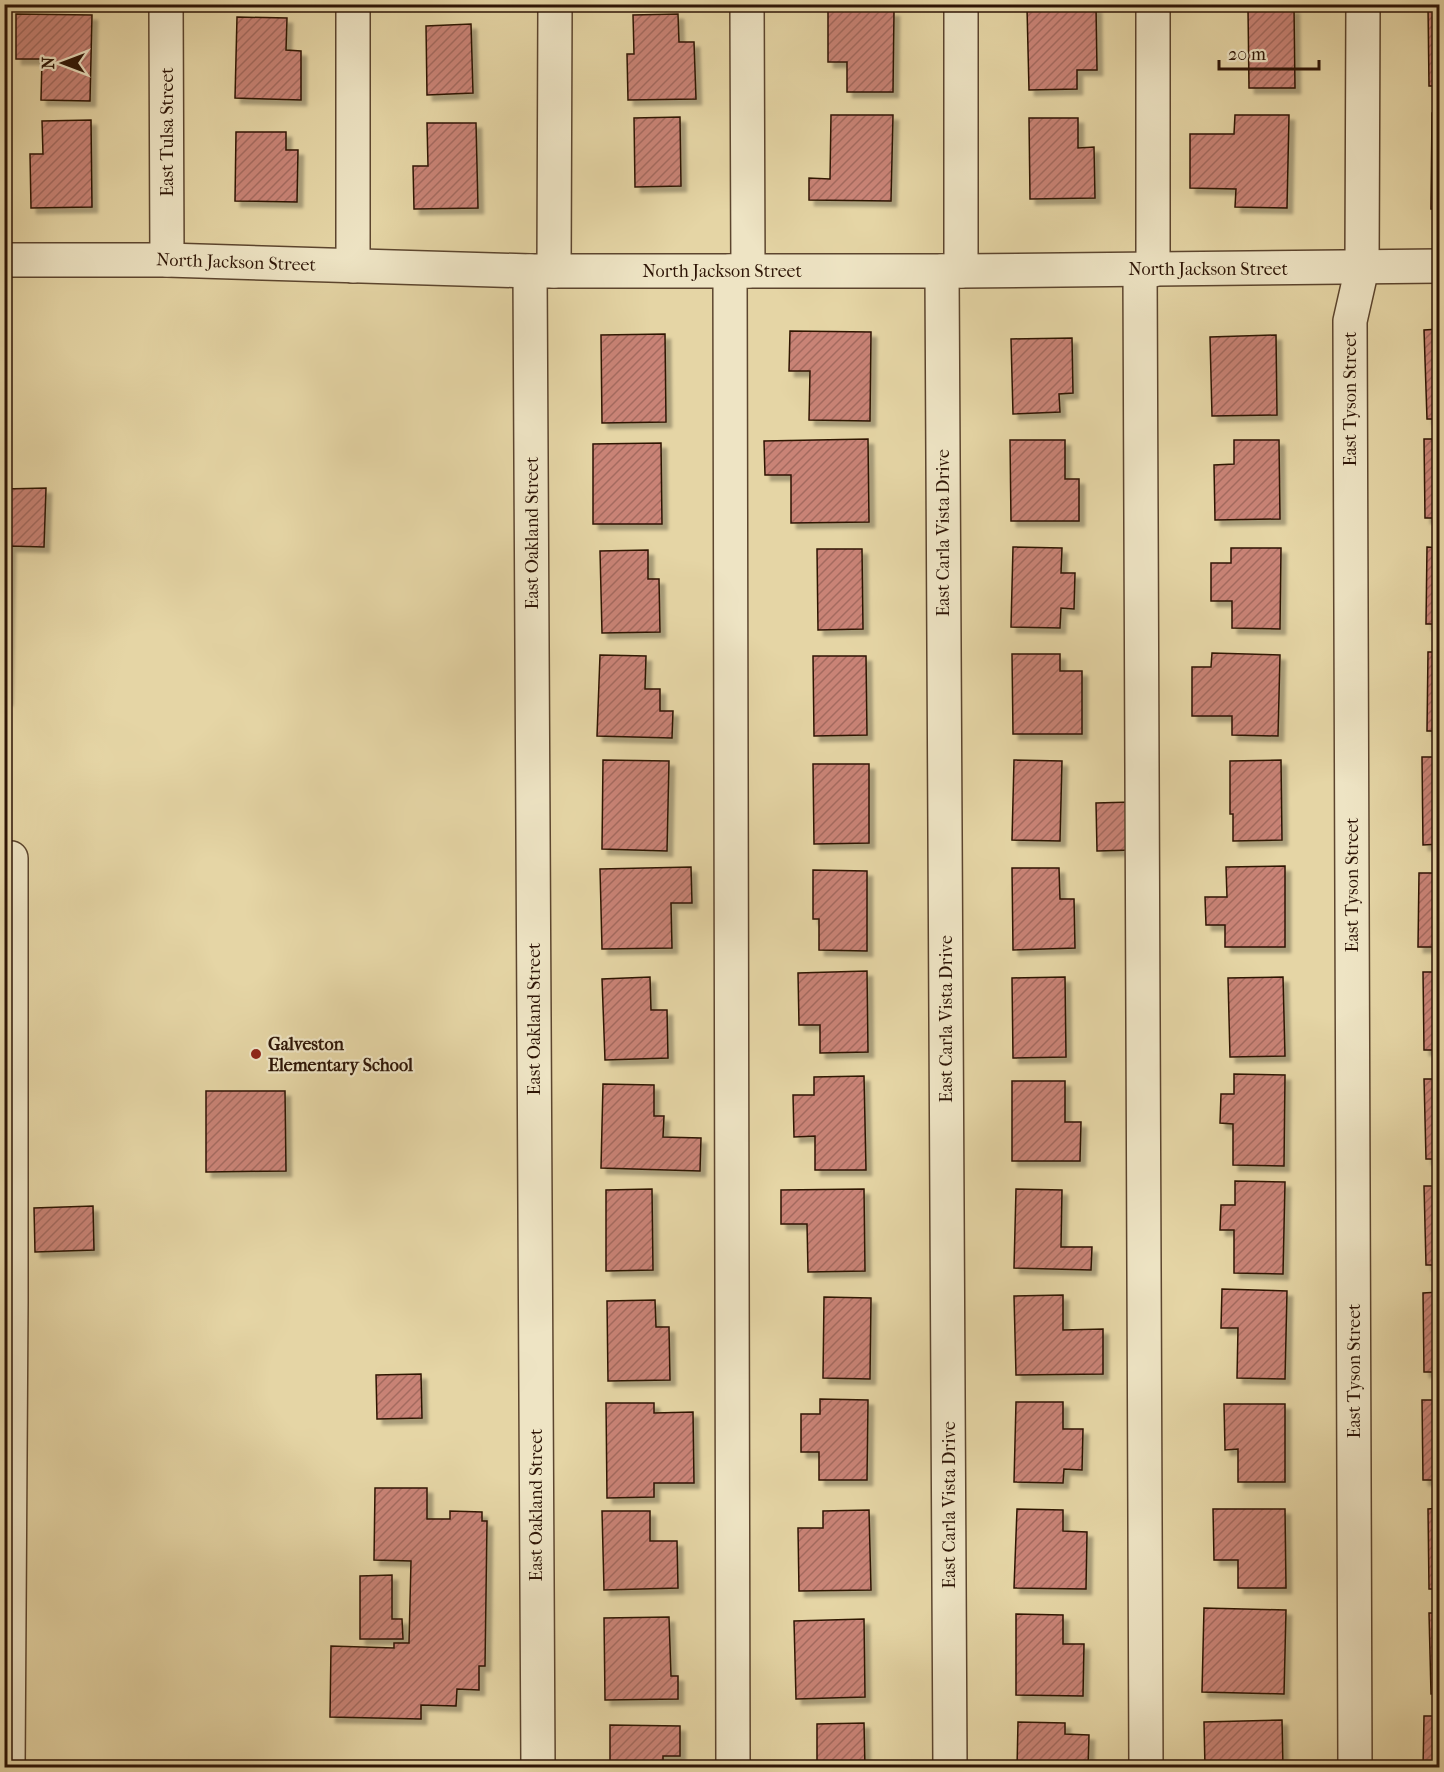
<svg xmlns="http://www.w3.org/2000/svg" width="1444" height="1772" viewBox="0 0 1444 1772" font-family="'IM FELL French Canon',serif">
<defs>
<pattern id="building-hatch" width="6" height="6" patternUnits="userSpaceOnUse" patternTransform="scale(1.5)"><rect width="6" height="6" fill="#c98376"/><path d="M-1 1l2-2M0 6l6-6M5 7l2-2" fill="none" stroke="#a46a5f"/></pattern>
<filter id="shadow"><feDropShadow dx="5.5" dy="5.5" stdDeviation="1.5" flood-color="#0004"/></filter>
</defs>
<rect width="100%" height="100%" fill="#e5d5a5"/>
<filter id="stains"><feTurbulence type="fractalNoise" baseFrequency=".00333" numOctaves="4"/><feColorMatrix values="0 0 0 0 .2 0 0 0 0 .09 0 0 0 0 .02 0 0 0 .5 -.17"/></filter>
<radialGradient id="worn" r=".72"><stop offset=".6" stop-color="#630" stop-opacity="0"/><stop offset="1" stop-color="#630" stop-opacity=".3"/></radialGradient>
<!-- building -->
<g fill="url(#building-hatch)" stroke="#2e1506" stroke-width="1.5" filter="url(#shadow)">
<path d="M1428 6H1440V86H1429Z"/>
<path d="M1096 7 1097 70H1077V89L1029 90 1027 8Z"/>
<path d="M1294 8 1295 88H1249L1248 9Z"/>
<path d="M828 11H894L893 92H847V62H828Z"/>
<path d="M16 14 92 15 90 101 41 100 42 59H16Z"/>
<path d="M678 14 679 42H694L696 99 628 100 627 54H634L633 15Z"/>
<path d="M237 17 287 18 286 50 301 51V100L235 98Z"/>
<path d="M471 24 473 93 427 95 426 26Z"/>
<path d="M1432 113H1440V209H1431Z"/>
<path d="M831 115H893L891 201 809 200V178L830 179Z"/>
<path d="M1235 115H1289L1287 208 1235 207 1236 189 1190 188V134H1234Z"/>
<path d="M680 117 681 186 635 187 634 118Z"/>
<path d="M1029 118H1078V148L1094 147 1095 198 1030 199Z"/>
<path d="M91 120 92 207 31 208 30 154H43L42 121Z"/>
<path d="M427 123H476L478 208 414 209 413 166H428Z"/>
<path d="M236 132H286V150H298L297 202 235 201Z"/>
<path d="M1440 329V419H1427L1424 330Z"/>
<path d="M790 331 871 332 870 421 809 420 810 371H789Z"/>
<path d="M665 334 666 422 602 423 601 335Z"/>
<path d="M1276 335 1277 415 1212 416 1210 337Z"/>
<path d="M1072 338 1073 393 1059 394 1060 412 1013 414 1011 339Z"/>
<path d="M868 439 869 522 791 523V475H765L764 441Z"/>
<path d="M1424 439H1440V518H1425Z"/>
<path d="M1010 440H1065V479H1079V521H1011Z"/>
<path d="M1234 440H1279L1280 519 1215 520 1214 465 1234 464Z"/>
<path d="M661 443 662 524H593V444Z"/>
<path d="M46 488 44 547 10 546 7 700H4V489Z"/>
<path d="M1013 547 1062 548 1061 573H1075L1074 609 1061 608 1060 628 1011 627Z"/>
<path d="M1427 547 1440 548V624H1426Z"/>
<path d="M1231 548H1281L1280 629 1232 628V601H1211V563H1231Z"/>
<path d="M817 549H862L863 629 818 630Z"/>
<path d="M648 550V579H659L660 632 602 633 600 551Z"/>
<path d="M1428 652H1440V731H1427Z"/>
<path d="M1212 653 1280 655 1278 736 1232 735V716H1192V667H1211Z"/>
<path d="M1012 654H1060V671H1082V734H1013Z"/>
<path d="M600 655 646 656 645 689H660V711H673L672 738 597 736Z"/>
<path d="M813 656H866L867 735 814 736Z"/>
<path d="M1422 757H1440V844L1423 845Z"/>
<path d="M603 760 669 761 667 851 602 849Z"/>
<path d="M1014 760 1062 761 1060 841 1012 840Z"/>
<path d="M1281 760 1282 840 1233 841V814H1230V761Z"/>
<path d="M813 764H869V843L814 844Z"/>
<path d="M1132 802 1133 850 1097 851 1096 803Z"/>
<path d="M1285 866V947H1225V925H1206L1205 897H1227L1226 867Z"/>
<path d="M691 867 692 903H671L672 948 602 949 600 869Z"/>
<path d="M1012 868H1059L1060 899H1074L1075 948 1013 950Z"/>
<path d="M813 870 867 871V951L819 950V919H813Z"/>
<path d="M1419 873H1440V947H1418Z"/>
<path d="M867 971 868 1052 820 1053V1025H799L798 973Z"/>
<path d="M1423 972H1440V1050H1424Z"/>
<path d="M650 977 651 1010H667L668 1058 605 1060 602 979Z"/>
<path d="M1065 977 1066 1057 1013 1058 1012 978Z"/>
<path d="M1283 977 1285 1056 1230 1057 1228 978Z"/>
<path d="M1234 1074 1285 1075 1284 1166 1233 1165V1124L1220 1123 1221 1094H1234Z"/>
<path d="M864 1076 866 1170H815V1136L794 1137 793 1095H814V1077Z"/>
<path d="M1424 1079H1440V1159H1426Z"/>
<path d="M1012 1081H1065V1122H1081L1080 1161H1012Z"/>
<path d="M603 1084 654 1085V1116H664L663 1137 701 1138 700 1171 601 1168Z"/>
<path d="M206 1091H285L286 1171 206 1172Z"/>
<path d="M1235 1181 1285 1182 1283 1274 1234 1273V1230H1220L1221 1205H1235Z"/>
<path d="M1424 1186H1440V1265H1426Z"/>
<path d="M652 1189 653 1270 606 1271V1190Z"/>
<path d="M864 1189 865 1271 808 1272 807 1224H781V1190Z"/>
<path d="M1016 1189 1062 1190 1061 1247H1092L1091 1270 1014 1268Z"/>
<path d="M93 1206 94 1250 35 1252 34 1208Z"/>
<path d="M1222 1289 1287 1291 1285 1379 1237 1378 1238 1328H1221Z"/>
<path d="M1440 1292V1372H1424L1423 1293Z"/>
<path d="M1063 1295V1330L1103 1329V1374L1016 1375 1014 1296Z"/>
<path d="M824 1297 871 1298 870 1379 823 1378Z"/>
<path d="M655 1300 656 1327H669L670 1380 608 1381 607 1301Z"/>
<path d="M421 1374 422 1418 377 1419 376 1375Z"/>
<path d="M820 1399 868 1400 867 1480H819V1452H801V1414H820Z"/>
<path d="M1422 1400H1440V1480H1423Z"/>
<path d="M1016 1402H1063V1429H1083L1082 1470 1064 1469 1063 1483 1014 1482Z"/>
<path d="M606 1403H654V1413L693 1412 694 1483H654V1497L607 1498Z"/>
<path d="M1224 1404H1285V1482H1238V1449L1225 1450Z"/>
<path d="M375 1488H427V1519H450V1511L482 1512V1521H487L485 1666H479V1690L457 1689 456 1706 421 1705V1719L330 1717 331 1646 394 1648V1643H409L411 1561 374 1560Z"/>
<path d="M1440 1508V1589H1429L1428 1509Z"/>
<path d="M1017 1509 1063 1510V1531L1087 1532 1086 1589 1014 1588Z"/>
<path d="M1213 1509H1285L1286 1588H1238V1560H1214Z"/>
<path d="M869 1510 871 1590 799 1591 798 1528H823V1511Z"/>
<path d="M602 1511H650V1541H677L678 1588 604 1590Z"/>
<path d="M392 1575V1619H402L403 1639H360V1576Z"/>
<path d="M1204 1608 1286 1610 1284 1694 1202 1692Z"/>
<path d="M1429 1613H1440V1693L1431 1694Z"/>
<path d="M1016 1614 1063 1615V1644H1084L1083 1696 1016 1695Z"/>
<path d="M669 1617 671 1676H678V1699L605 1700 604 1618Z"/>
<path d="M864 1619 865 1697 796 1699 794 1621Z"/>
<path d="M1424 1716H1440V1768H1423Z"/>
<path d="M1282 1720 1283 1768H1205L1204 1722Z"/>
<path d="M1018 1722 1065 1723V1734L1089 1735 1088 1768H1017Z"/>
<path d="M864 1723 865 1768H817V1724Z"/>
<path d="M610 1725 680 1726V1756H663V1768H610Z"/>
</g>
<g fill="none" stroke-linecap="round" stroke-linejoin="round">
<defs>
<g id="minor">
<path d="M166 4 167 260"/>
<path d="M353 4V266"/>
<path d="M747 4 748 271"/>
<path d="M4 260H167L530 271H961L1440 266"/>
<path d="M1140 270 1146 1768"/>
<path d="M1153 270V4"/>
<path d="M530 271 538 1768"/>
<path d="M554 271 555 4"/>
<path d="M730 271 733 1768"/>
<path d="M942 271 950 1768"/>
<path d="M961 271V4"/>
<path d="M4 858H11V1302L8 1768"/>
<path d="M1355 1768 1350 321 1362 268 1363 4"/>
</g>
</defs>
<!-- minor casing -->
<use href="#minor" stroke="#5c452e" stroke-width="36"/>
<!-- minor -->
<use href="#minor" stroke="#eee4c4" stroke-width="33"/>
</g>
<!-- markers -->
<circle fill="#8f2418" stroke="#eee4c4" stroke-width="2" cx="256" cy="1054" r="6"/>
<g text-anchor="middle" stroke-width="4.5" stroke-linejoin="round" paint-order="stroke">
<!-- street labels -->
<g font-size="18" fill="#2e1506" stroke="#eee4c4">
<text transform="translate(167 132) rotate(-90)" y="6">East Tulsa Street</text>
<text transform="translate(236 262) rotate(2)" y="6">North Jackson Street</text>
<text x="1208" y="275">North Jackson Street</text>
<text x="722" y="277">North Jackson Street</text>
<text transform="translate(1350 399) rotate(-90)" y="6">East Tyson Street</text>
<text transform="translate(532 533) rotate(-90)" y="6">East Oakland Street</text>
<text transform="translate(943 533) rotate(-90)" y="6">East Carla Vista Drive</text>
<text transform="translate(1352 885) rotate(-90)" y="6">East Tyson Street</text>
<text transform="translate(534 1019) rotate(-90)" y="6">East Oakland Street</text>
<text transform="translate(946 1019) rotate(-90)" y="6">East Carla Vista Drive</text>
<text transform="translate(1354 1371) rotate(-90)" y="6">East Tyson Street</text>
<text transform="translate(536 1505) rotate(-90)" y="6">East Oakland Street</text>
<text transform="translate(949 1505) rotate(-90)" y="6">East Carla Vista Drive</text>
</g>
<!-- poi labels -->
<g font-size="18" font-weight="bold" fill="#2e1506" stroke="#eee4c4" text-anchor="start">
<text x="268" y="1050">Galveston<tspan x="268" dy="21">Elementary School</tspan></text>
</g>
</g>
<!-- margin -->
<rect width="1444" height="1772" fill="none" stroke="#e5d5a5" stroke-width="24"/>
<rect x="6" y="6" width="1432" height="1760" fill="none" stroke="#2e1506" stroke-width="3"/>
<rect x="12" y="12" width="1420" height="1748" fill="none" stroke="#2e1506" stroke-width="1.5"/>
<!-- north arrow -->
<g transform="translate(63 63) rotate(270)" stroke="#eee4c4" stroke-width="4.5" paint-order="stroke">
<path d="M0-4.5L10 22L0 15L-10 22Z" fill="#2e1506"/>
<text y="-9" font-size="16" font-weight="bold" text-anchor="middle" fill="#2e1506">N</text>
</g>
<!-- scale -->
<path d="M1219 60v9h100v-9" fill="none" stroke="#2e1506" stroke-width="3"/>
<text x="1228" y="60" font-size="18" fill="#2e1506" stroke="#eee4c4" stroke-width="4.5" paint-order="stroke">20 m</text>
<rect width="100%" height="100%" filter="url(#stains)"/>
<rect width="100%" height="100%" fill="url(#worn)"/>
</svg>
